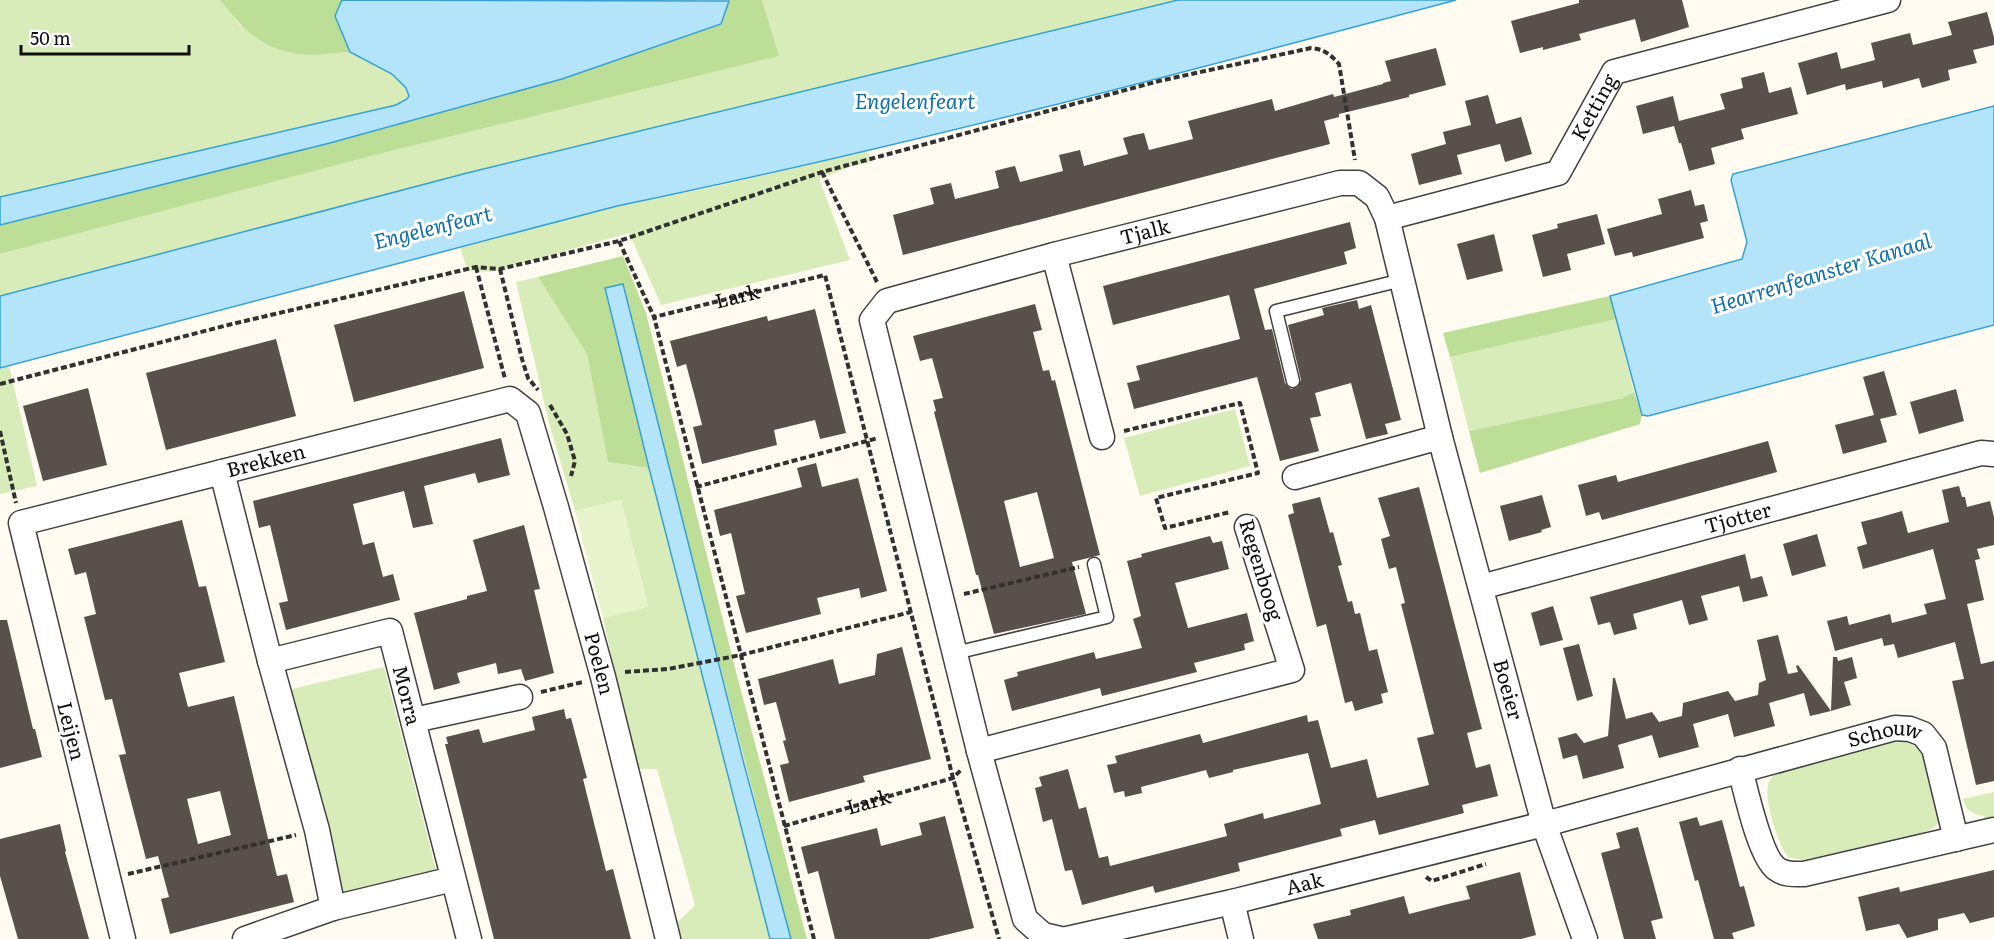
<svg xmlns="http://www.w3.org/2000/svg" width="1994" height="939" viewBox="0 0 1994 939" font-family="Literata,serif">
<rect width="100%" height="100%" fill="#fffbf1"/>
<!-- green -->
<g fill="#d7ecb8">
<path d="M0 0H220L240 25 299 54 350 52 392 74 406 89 409 96 407 99 396 105 0 197Z"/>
<path d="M762 0H1178L467 173 0 296V254L379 154 779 56Z"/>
<path d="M867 151 870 162 850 167 819 179 850 260 661 305 629 233 491 272 468 271 460 248 617 206 714 187Z"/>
<path d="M538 277 587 354 608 462 649 468 770 939H680L677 923 695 905 657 769H636L603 618 648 606 621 500 575 511 549 423 516 282Z"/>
<path d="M1616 319 1634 392 1623 398 1469 431 1450 357Z"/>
<path d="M9 365 37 486 0 494V368Z"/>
<path d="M1235 409 1250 466 1140 496 1124 438Z"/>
<path d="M384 667 437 874 339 896 288 690Z"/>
<path d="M1897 740 1906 741 1919 748 1928 759 1941 814 1937 824 1932 829 1916 835 1803 860 1788 857C1778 844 1764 800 1768 785 1769 778 1774 775 1780 771Z"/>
<path d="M1994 792V819L1984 821V816C1973 814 1966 811 1963 799Z"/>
</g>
<!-- forest -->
<g fill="#bcde97">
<path d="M220 0H342L335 16 350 52C333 53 314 56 298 54 261 49 242 28 220 0Z"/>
<path d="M729 0H762L779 56 379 154 0 254V225L330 143 721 24Z"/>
<path d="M623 256 646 313 736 672 807 939H791L671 477 606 288 649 468 608 462 587 354 538 277Z"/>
<path d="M1610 296 1616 319 1450 357 1443 333Z"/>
<path d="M1634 392 1642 415 1640 424 1480 473 1469 431 1623 398Z"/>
</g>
<!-- pitch -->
<path fill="#e8f3cb" d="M621 500 648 607 603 618 575 511Z"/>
<!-- water -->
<g fill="#b3e4f9" stroke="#36a1d4" stroke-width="1.5">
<path d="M342 0 729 1 721 24 562 79 330 143 0 225V197L396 105 407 99 409 96 406 88 392 74 350 52 335 16Z"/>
<path d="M1178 0H1456C1178 74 899 148 617 206L0 368V296L467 173Z"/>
<path d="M1994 106V325L1648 416 1642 415 1610 296 1742 259 1747 242 1731 180 1733 174Z"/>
<path d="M623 284 744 764 791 939H770L649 468 605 288Z"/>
</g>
<!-- building -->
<g fill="#594f4b" fill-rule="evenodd">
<path d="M1579 0H1682L1689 27 1641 42 1635 19 1579 34 1581 40 1543 50V47L1520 53 1511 21 1579 3Z"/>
<path d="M1987 12 1994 37V45L1973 50 1977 63 1948 70 1950 80 1922 88 1919 78 1883 88 1882 81 1846 90 1845 84 1807 95 1798 63 1837 52 1841 69 1875 60 1871 43 1910 33 1913 45 1952 35 1948 22Z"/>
<path d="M1436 48 1446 85 1409 95V97L1339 114V117L1324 121 1330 144 903 255 893 215 934 204 930 188 951 183 955 199 999 188 995 171 1006 168 1015 166 1020 182 1063 171 1059 155 1080 150 1084 166 1128 154 1123 138 1134 135 1144 133 1149 150 1193 139 1188 121 1272 99 1275 111 1333 94 1334 97 1383 84V83L1391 81 1385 61Z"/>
<path d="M1764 72 1769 93 1791 87 1798 114 1741 129 1744 139 1711 148 1715 164 1689 171 1681 143H1679L1674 126 1643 134 1636 106 1673 96 1679 121 1725 109 1720 94 1743 88 1741 78Z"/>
<path d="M1488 95 1496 124 1521 117 1532 154 1505 162 1500 144 1457 155 1462 174 1419 185 1411 154 1446 144 1443 132 1471 125 1465 101Z"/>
<path d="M1691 190 1695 206 1704 204 1708 221 1700 223 1704 238 1633 257 1632 252 1615 256 1607 229 1662 214 1658 199Z"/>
<path d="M1597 214 1605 244 1567 254 1571 270 1543 277 1532 235 1558 228 1557 224Z"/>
<path d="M1350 222 1356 248 1344 252 1347 264 1254 289 1265 330 1272 329 1285 383 1291 389 1298 387 1301 380 1288 325 1324 315 1322 308 1357 300 1359 309 1371 305 1401 420 1385 424 1388 434 1366 439 1351 383 1315 393 1321 416 1310 418 1319 451 1280 461 1257 377 1134 409 1127 383 1140 380 1136 366 1240 339 1229 295 1113 325 1103 286Z"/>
<path d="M1494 234 1503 271 1467 280 1457 244Z"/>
<path d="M464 291 484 368 354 402 334 325Z"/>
<path d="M1035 304 1042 330 1033 332 1043 371 1049 370 1052 381 1055 380 1100 555 1072 562 1086 614 994 634 978 575H976L970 551 934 412 936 411 933 400 943 398 932 358 920 361 913 336ZM1037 492 1054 558 1020 567 1004 501Z"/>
<path d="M815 309 846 433 820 439 815 420 774 430 777 445 702 464 693 427 702 425 696 401 686 364 677 367 670 341 767 316 768 321Z"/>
<path d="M276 339 296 416 166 450 146 373Z"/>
<path d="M1884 371 1897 415 1880 419 1887 442 1843 454 1835 425 1874 415 1863 377Z"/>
<path d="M88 388 107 465 43 481 23 406Z"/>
<path d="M1956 389 1964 421 1919 434 1910 402Z"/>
<path d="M501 438 510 475 478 483 475 473 424 486 433 524 413 528 404 491 353 504 363 545 374 542 383 577 393 574 400 600 286 630 279 603 288 601 270 525 259 528 253 501Z"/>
<path d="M1768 441 1777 472 1602 520 1599 512 1586 516 1578 485 1616 475 1618 482Z"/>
<path d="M816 463 822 487 858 478 887 591 861 598 859 588 817 598 821 614 746 633 736 596 745 594 731 533 720 536 714 510 802 487 797 468Z"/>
<path d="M1959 486 1962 497H1965L1967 507 1990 501 1994 517V545L1977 549 1980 559 1975 560 1984 600 1967 604 1981 664 1994 661V781L1976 785 1952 681 1964 679 1955 642 1898 658 1894 644 1884 646 1882 638 1835 651 1827 621 1847 616 1849 625 1890 614 1892 623 1927 614 1924 604 1946 599 1933 549 1863 569 1857 547 1867 544 1861 522 1881 517 1902 511 1908 533 1949 522 1942 490Z"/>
<path d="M1419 487 1482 729 1467 733 1476 768 1490 764 1498 796 1462 805 1464 813 1379 835 1375 820 1340 829 1342 836 1238 863 1240 871 1155 893 1153 886 1082 905 1072 870 1065 871 1052 819 1043 822 1035 788 1042 786 1039 777 1068 769 1079 809 1086 807 1099 858 1108 856 1110 866 1227 836 1224 824 1263 813 1264 819 1321 804 1308 753 1233 770V772L1209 778 1206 770 1141 787 1142 793 1125 797 1124 791 1114 793 1107 765 1117 763 1115 756 1200 734 1203 743 1307 715 1308 722 1318 720 1331 768 1367 759 1377 798 1429 785 1417 738 1434 734 1401 604 1405 603 1396 567 1389 569 1381 539 1390 536 1378 498Z"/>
<path d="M1542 495 1551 527 1541 530 1542 532 1509 541 1500 506Z"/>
<path d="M1320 497 1330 533 1333 532 1342 565 1338 566 1348 602 1352 601 1355 614 1360 613 1369 651 1377 649 1388 692 1381 694 1383 703 1355 711 1352 701 1345 703 1326 624 1317 627 1288 515 1294 513 1292 504Z"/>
<path d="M182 520 199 587 206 586 225 662 179 673 188 707 234 696 277 876 287 874 294 902 170 934 161 899 169 897 158 856 146 859 119 755 126 754 112 699 105 700 84 617 96 614 86 572 75 575 68 549ZM220 791 231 835 198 844 187 799Z"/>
<path d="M524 525 540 589 534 590 554 673 525 681 521 669 498 674 496 663 457 673 460 683 434 690 414 613 467 599V596L487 591 473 540Z"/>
<path d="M1817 534 1826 566 1792 576 1783 544Z"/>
<path d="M1210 536 1213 543 1222 541 1229 569 1175 583 1188 628 1247 613 1254 641 1244 644 1245 650 1194 663 1197 672 1102 696 1100 688 1012 711 1004 680 1018 676 1017 672 1094 652 1096 659 1142 648 1133 619 1141 616 1127 561 1142 557 1141 554Z"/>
<path d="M1745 554 1751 579 1762 576 1768 596 1743 602 1739 586 1701 596 1708 620 1689 625 1682 600 1633 614 1637 629 1614 635 1610 622 1598 625 1590 597Z"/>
<path d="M1553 606 1563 640 1540 646 1531 613Z"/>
<path d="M0 620H7L33 729H35L42 757 0 768Z"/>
<path d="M1778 635 1788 674 1798 672 1796 666 1798 665 1831 711 1810 716 1804 693 1769 703 1775 726 1734 737 1728 714 1693 724 1699 747 1659 758 1652 735 1618 745 1624 768 1583 779 1577 755 1563 759 1558 738 1576 733 1584 743 1608 736 1613 678H1615L1626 719 1652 712 1659 722 1682 716 1683 703 1728 691 1735 701 1758 695 1759 683 1766 680 1757 640Z"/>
<path d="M1579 644 1593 696 1577 701 1563 648Z"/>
<path d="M902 647 931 759 863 776 865 782 789 802 780 765 789 763 783 741 786 740 776 702 764 705 758 679 833 659 839 684 875 675 877 654Z"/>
<path d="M1833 657H1837L1838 661 1852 657 1857 678 1844 682 1851 705 1831 711Z"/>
<path d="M564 709 566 719 571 718 587 778 583 779 606 871 613 869 631 939H494L445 744H448L446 737 479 729 483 743 535 730 532 717Z"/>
<path d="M945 816 974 928 929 939H835L818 871 808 874 801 847 877 828 881 846 922 835 919 823Z"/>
<path d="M1697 817 1700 826 1722 820 1740 887 1744 886 1755 926 1732 933 1734 939H1714L1698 880 1695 881 1679 822Z"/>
<path d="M60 824 66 851 65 852 89 939H18L0 876V839Z"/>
<path d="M1638 827 1663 918 1651 921 1656 939H1624L1601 853 1620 848 1616 833Z"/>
<path d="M1994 870V917L1970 923 1964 913 1938 919V930L1907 938 1899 924 1866 931 1858 897 1899 887 1900 892Z"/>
<path d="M1520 872 1536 935 1521 939H1318L1313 924 1351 915 1350 910 1404 896 1409 914 1452 903 1470 899 1466 886Z"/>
</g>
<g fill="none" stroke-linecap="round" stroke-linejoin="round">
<defs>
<g id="service">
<path d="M1293 381 1276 311 1402 280"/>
<path d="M955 653 1107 617 1094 564"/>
</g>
<g id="minor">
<path id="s3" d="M1387 218 1558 173 1614 72 1888 0"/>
<path d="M1054 255 1102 437"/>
<path d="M222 472 270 661 317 830 333 908"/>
<path d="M1295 477 1440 437"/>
<path id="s4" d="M1481 587 1981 453 1994 454"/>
<path id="s5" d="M270 661 390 631 469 939"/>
<path d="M414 720 520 697"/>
<path d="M979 751 1292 670 1247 527"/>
<path d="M1740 769C1746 791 1760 858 1777 869 1785 875 1795 874 1804 874L1994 830"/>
<path d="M1232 902 1241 939"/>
<path id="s6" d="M123 939 21 523 510 399 528 413 556 507 603 677 668 939"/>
<path d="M245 939 333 908 453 879"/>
<path id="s7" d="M1060 939 1043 935 1025 919 979 751 872 320 887 301 1054 255 1340 183H1359L1377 197 1387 218 1440 437 1544 824 1585 939"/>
<path id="s8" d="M1067 939 1232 902 1560 820 1895 728 1910 729 1923 734 1934 748 1956 839"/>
</g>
</defs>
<!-- service casing -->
<use href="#service" stroke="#424242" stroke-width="15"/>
<!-- minor casing -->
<use href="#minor" stroke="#424242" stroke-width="27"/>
<!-- path -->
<g stroke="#313131" stroke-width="4" stroke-dasharray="6 3" stroke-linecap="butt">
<path d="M822 172 877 282"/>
<path d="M619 241 654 317"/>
<path d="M476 267 505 379"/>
<path d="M500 269 522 359 528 378 538 390"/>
<path d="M0 384 232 324 476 267 500 269 619 241 822 172 1159 81 1311 48C1324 49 1330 54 1339 64L1355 160"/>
<path d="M550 405 567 434 575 461 571 476"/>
<path d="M0 431 16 503"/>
<path d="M1124 431 1240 403 1258 473 1156 498 1165 528 1230 512"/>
<path d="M696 487 878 438"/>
<path d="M964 594 1079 567"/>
<path d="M625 672 668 669 741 655 911 612"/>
<path d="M541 692 583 682"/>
<path id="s1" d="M784 826 953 778 962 769"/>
<path d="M128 874 296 835"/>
<path d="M1426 877 1432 881 1486 864"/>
<path id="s2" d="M814 939 654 317 825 275 953 778 999 939"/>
</g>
<!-- service -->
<use href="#service" stroke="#fff" stroke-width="12"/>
<!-- minor -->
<use href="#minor" stroke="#fff" stroke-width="24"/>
</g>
<g text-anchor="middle" stroke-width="6" stroke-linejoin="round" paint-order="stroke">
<!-- street labels -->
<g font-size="20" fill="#0f0f0f" stroke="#fff">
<text dy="7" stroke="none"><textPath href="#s3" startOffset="252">Ketting</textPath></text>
<text dy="7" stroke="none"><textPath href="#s7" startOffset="951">Tjalk</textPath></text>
<text dy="7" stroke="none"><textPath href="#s2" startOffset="728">Lark</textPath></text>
<text dy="7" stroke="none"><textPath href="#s6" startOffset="681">Brekken</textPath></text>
<text dy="7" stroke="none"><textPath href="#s4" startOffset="266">Tjotter</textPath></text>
<text transform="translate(1261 570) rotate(73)" y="7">Regenboog</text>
<text dy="7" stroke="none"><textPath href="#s6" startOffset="1216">Poelen</textPath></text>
<text dy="7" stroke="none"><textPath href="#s7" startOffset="1704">Boeier</textPath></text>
<text dy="7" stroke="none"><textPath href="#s5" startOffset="190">Morra</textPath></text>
<text transform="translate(71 731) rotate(76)" y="7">Leijen</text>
<text dy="7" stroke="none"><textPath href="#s8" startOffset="844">Schouw</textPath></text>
<text dy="7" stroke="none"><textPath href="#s1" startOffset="88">Lark</textPath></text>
<text dy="7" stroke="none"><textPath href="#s8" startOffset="244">Aak</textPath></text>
</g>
<!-- water labels -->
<g font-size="21" font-style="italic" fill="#1171a8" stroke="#fff">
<text x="915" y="109">Engelenfeart</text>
<text transform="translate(433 228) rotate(-14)" y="7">Engelenfeart</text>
<text transform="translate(1821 274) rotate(-17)" y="7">Hearrenfeanster Kanaal</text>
</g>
</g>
<!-- scale -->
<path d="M21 45v9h168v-9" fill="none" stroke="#0f0f0f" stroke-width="3"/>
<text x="30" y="45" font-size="18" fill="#0f0f0f" stroke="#ffffff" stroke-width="4.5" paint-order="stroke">50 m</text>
</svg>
